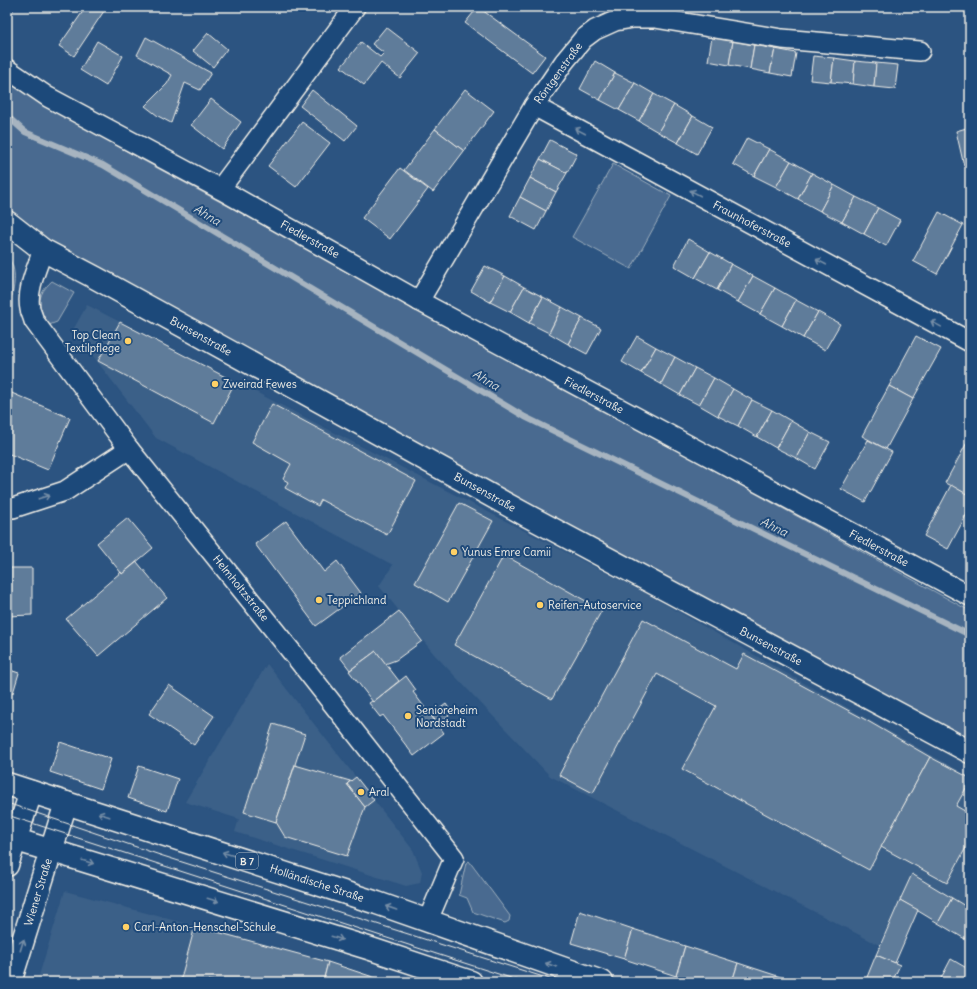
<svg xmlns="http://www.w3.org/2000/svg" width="977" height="989" viewBox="0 0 977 989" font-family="Delius,sans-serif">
<rect width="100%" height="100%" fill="#2c5481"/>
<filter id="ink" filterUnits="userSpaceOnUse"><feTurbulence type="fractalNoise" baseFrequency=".025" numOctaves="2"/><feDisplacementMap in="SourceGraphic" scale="8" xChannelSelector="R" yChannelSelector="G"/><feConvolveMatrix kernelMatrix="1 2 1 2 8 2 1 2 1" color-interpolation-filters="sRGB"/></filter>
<g filter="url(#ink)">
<!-- built -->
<g fill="#3b6088">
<path d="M87 305 645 593 970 777V942L900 900 879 945 550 776 434 654 379 586 393 565 156 438 73 330Z"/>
<path d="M267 664 413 850 422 872 420 883 406 886 235 832 239 819 185 802Z"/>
<path d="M65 891 328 962 323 982H37Z"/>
</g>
<!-- green -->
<g fill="#496b90" stroke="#9eaebc">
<path d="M7 82 135 156 406 302 970 611V745L534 513 20 225 7 214Z"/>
<path d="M613 164 671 196 631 269 572 237Z"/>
<path d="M7 256C17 268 15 282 12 296L7 300Z"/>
<path d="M52 281 74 293 57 322 49 325C38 308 35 296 52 281Z"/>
<path d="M469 861 510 916 509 921 505 923 473 912 467 898 459 895 466 863Z"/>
</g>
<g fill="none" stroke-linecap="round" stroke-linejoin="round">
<!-- stream -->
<path stroke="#a7b4c0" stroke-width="6" d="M7 116 25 132 103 165 525 417 970 635"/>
</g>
<!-- building -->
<g fill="#5e7b9a" stroke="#f4f1e8">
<path d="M7 7H16L7 16Z"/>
<path d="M86 7H98L104 11 74 56 59 46Z"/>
<path d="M478 7 545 56 532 73 465 23Z"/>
<path d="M386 27 420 53 400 78 381 63 364 85 341 67 361 42 380 57 384 53 372 44Z"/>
<path d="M208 33 227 49 213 67 193 51Z"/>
<path d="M146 37 211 73 200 90 185 83 171 123 158 116 145 106 167 84 172 75 137 55Z"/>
<path d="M712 37 733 41 729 65 708 61Z"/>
<path d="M97 41 123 56 106 86 80 70Z"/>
<path d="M733 41 754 45 750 69 729 65Z"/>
<path d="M754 45 775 49 770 73 750 69Z"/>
<path d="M775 49 796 53 792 77 770 73Z"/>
<path d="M813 56 834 58 831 82 810 80Z"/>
<path d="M834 58 855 61 853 84 831 82Z"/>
<path d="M595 61 615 73 600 100 580 89Z"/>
<path d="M855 61 876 63 874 87 853 84Z"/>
<path d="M876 63 898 65 895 89 874 87Z"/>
<path d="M615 73 635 83 619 110 600 100Z"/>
<path d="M635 83 654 94 639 121 619 110Z"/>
<path d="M465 89 494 111 464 151 435 129Z"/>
<path d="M312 90 357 126 345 141 300 106Z"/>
<path d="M654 94 674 105 658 132 639 121Z"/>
<path d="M211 99 241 122 222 149 191 125Z"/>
<path d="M674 105 693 116 678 143 658 132Z"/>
<path d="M693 116 712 127 697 154 678 143Z"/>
<path d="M302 122 330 143 296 187 268 166Z"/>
<path d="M970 127V164L964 166 956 131Z"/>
<path d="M435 129 464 151 433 192 404 170Z"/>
<path d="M747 138 769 149 754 176 733 164Z"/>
<path d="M550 140 577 154 567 173 540 159Z"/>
<path d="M769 149 791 161 776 187 754 176Z"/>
<path d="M540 159 567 173 556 192 530 178Z"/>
<path d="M791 161 812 173 798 199 776 187Z"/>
<path d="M400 168 428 189 390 239 362 218Z"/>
<path d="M812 173 834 185 820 211 798 199Z"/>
<path d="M530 178 556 192 546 211 520 197Z"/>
<path d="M834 185 856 197 842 222 820 211Z"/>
<path d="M520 197 546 211 536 230 510 216Z"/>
<path d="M856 197 878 208 864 234 842 222Z"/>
<path d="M878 208 900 220 886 246 864 234Z"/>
<path d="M939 212 963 225 937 274 913 261Z"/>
<path d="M688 239 710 252 695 278 674 266Z"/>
<path d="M710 252 731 264 717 290 695 278Z"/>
<path d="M731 264 753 276 738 302 717 290Z"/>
<path d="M485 266 505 276 490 302 471 291Z"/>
<path d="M505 276 524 287 510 312 490 302Z"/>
<path d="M753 276 775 288 760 314 738 302Z"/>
<path d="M524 287 543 297 529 323 510 312Z"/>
<path d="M775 288 796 300 782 326 760 314Z"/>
<path d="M543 297 562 307 549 333 529 323Z"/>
<path d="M796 300 818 312 803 338 782 326Z"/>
<path d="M562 307 582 318 568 344 549 333Z"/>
<path d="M818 312 840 324 825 350 803 338Z"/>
<path d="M582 318 601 328 587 354 568 344Z"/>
<path d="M120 322 235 382 214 423 98 361Z"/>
<path d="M637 336 656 347 641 373 622 362Z"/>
<path d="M916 336 941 349 913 399 889 386Z"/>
<path d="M656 347 675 357 661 384 641 373Z"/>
<path d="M675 357 695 368 680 395 661 384Z"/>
<path d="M695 368 714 378 699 405 680 395Z"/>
<path d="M714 378 733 389 718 416 699 405Z"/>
<path d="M889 386 913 399 886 449 862 436Z"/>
<path d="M733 389 752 400 738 426 718 416Z"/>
<path d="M7 391 70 418 48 470 7 453Z"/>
<path d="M752 400 772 410 757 437 738 426Z"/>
<path d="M272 404 416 481 387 535 321 500 318 506 285 488 288 482 283 479 291 464 252 442Z"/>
<path d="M772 410 791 421 776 448 757 437Z"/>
<path d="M791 421 810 432 796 458 776 448Z"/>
<path d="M810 432 830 442 815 469 796 458Z"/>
<path d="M970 437V494L969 495 945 483Z"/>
<path d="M868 440 892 452 865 502 841 489Z"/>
<path d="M951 485 970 496V508L948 549 924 536Z"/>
<path d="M459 503 493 521 448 602 415 583Z"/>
<path d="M128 518 153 548 122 574 97 543Z"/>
<path d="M286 521 324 572 337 561 361 593 316 626 255 544Z"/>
<path d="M504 555 602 610 552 699 454 645Z"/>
<path d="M137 562 167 598 98 656 66 619 121 572 122 574Z"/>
<path d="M7 568H32V615L7 616Z"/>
<path d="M399 611 422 641 396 660 385 664 376 651 350 670 340 657Z"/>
<path d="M643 619 736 669 744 654 866 720 930 757 869 870 682 769 716 706 657 674 593 793 559 775Z"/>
<path d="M376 651 399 681 373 702 349 671Z"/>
<path d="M7 669 19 673 13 693 7 692Z"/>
<path d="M406 676 416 690 413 692 444 733 414 756 383 715 380 717 369 703 372 701 373 702Z"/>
<path d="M169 685 214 716 194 745 149 714Z"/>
<path d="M446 704 452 713 438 724 431 715Z"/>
<path d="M273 724 305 734 276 822 244 812Z"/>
<path d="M60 742 111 759 101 789 50 772Z"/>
<path d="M930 757 970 778V781L956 806 970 814V840L947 883 881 847Z"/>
<path d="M295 765 350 781 347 784 365 807 347 856 285 837 276 822Z"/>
<path d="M139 766 178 779 167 811 128 798Z"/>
<path d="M356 777 374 800 365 807 347 784Z"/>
<path d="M912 874 952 898 938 923 900 900Z"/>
<path d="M952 898 970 909V942L938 923Z"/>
<path d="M900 900 918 910 895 963 876 955Z"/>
<path d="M580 911 633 929 624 959 571 943Z"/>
<path d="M195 926 328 962 323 982H216L209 980V982H180Z"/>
<path d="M633 929 685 946 676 976 624 959Z"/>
<path d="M685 946 738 963 732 982H693L676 976Z"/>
<path d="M876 955 900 965 892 982H865Z"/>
<path d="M951 959 970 970V982H939Z"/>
<path d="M328 962 376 978 375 982H323Z"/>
<path d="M738 963 793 981 792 982H732Z"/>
</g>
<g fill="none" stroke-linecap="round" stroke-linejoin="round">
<defs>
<g id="street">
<path d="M7 69 48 97 220 189 419 301 970 596"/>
<path d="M534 106 970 342"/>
<path d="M220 189 355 7"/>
<path d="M43 250C37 268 26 290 30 309 31 313 33 317 34 321L129 449 299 661 454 858 428 920"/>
<path d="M419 301 534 106 564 62 583 39 595 30 615 21 633 18H655L782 39 920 51"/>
<path d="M7 508H13L65 491 129 449"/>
</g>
<g id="secondary">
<path d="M7 222 43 250 96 278 528 516 970 752"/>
<path d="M7 865 31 792"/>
<path d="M10 982 66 803"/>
</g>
<g id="primary">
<path d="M7 784 377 903 602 982"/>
<path d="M7 837 368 948 471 982"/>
</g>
</defs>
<!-- street casing -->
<use href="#street" stroke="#f4f1e8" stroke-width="22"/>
<!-- secondary casing -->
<use href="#secondary" stroke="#f4f1e8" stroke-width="25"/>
<!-- primary casing -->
<use href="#primary" stroke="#f4f1e8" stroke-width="25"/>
<!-- street -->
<use href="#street" stroke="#1f4a7a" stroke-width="19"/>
<!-- secondary -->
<use href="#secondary" stroke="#1f4a7a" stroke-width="22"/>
<!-- primary -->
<use href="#primary" stroke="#1f4a7a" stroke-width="22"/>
<!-- tram -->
<g stroke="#f4f1e8" stroke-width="1">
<path d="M7 803 160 855 559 982"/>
<path d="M7 815 523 982"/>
</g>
</g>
<!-- one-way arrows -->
<defs><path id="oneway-shaft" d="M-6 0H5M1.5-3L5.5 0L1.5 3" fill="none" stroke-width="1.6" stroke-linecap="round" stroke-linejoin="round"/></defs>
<g stroke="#748da6">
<use href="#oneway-shaft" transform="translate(580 131) rotate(-152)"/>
<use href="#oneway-shaft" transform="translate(695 193) rotate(-152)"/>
<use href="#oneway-shaft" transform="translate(821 262) rotate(-152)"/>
<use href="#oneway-shaft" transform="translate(936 324) rotate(-151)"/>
<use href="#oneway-shaft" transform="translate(44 497) rotate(-18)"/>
<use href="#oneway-shaft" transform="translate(104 815) rotate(-162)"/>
<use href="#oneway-shaft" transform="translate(228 854) rotate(-162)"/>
<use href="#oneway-shaft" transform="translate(88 862) rotate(17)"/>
<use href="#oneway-shaft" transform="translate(213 900) rotate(17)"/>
<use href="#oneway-shaft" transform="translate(391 908) rotate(-161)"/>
<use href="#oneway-shaft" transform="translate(337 938) rotate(17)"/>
<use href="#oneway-shaft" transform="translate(22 945) rotate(-73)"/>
<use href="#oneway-shaft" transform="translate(551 965) rotate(-161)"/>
</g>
</g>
<!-- markers -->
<g fill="#ffd166" stroke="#1f4a7a" stroke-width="1.5">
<circle cx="128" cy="341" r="4"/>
<circle cx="215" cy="384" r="4"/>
<circle cx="454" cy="552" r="4"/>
<circle cx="319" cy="600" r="4"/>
<circle cx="540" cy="605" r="4"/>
<circle cx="408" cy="716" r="4"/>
<circle cx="361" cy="792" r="4"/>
<circle cx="126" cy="927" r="4"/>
</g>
<g text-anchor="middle" stroke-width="4" stroke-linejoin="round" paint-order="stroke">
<!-- shield labels -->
<rect fill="#1f4a7a" stroke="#b4bfc7" stroke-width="1" x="236" y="853" width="22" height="16" rx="3"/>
<g font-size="10" font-weight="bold" fill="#f4f1e8">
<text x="247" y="865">B 7</text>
</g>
<!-- street labels -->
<g font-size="11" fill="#f4f1e8" stroke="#1f4a7a">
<text transform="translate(558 73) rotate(-54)" y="4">Röntgenstraße</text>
<text transform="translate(752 224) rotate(28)" y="4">Fraunhoferstraße</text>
<text transform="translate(310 239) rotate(29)" y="4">Fiedlerstraße</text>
<text transform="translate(201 336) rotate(29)" y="4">Bunsenstraße</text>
<text transform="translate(594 395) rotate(28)" y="4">Fiedlerstraße</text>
<text transform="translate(485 492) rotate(29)" y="4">Bunsenstraße</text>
<text transform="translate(879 548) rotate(28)" y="4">Fiedlerstraße</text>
<text transform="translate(241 588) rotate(51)" y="4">Helmholtzstraße</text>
<text transform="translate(771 646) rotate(28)" y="4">Bunsenstraße</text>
<text transform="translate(317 883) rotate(18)" y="4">Holländische Straße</text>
<text transform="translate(38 892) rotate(-73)" y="4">Wiener Straße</text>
</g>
<!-- poi labels -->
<g font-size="11" fill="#f4f1e8" stroke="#1f4a7a" text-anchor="start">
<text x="120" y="339" text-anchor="end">Top Clean<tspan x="120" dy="13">Textilpflege</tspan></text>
<text x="223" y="388">Zweirad Fewes</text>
<text x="462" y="556">Yunus Emre Camii</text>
<text x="327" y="604">Teppichland</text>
<text x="548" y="609">Reifen-Autoservice</text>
<text x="416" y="714">Senioreheim<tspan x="416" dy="13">Nordstadt</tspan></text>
<text x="369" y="796">Aral</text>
<text x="134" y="931">Carl-Anton-Henschel-Schule</text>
</g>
<!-- water labels -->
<g font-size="12" font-style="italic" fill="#dadddb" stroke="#1f4a7a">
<text transform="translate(207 215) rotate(31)" y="4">Ahna</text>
<text transform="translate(486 380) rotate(31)" y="4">Ahna</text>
<text transform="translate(774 527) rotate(26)" y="4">Ahna</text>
</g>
</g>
<!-- margin -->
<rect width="977" height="989" fill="none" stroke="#1f4a7a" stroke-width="24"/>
<rect x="12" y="12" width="953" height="965" fill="none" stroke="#f4f1e8" stroke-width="1.5" filter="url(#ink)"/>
</svg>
